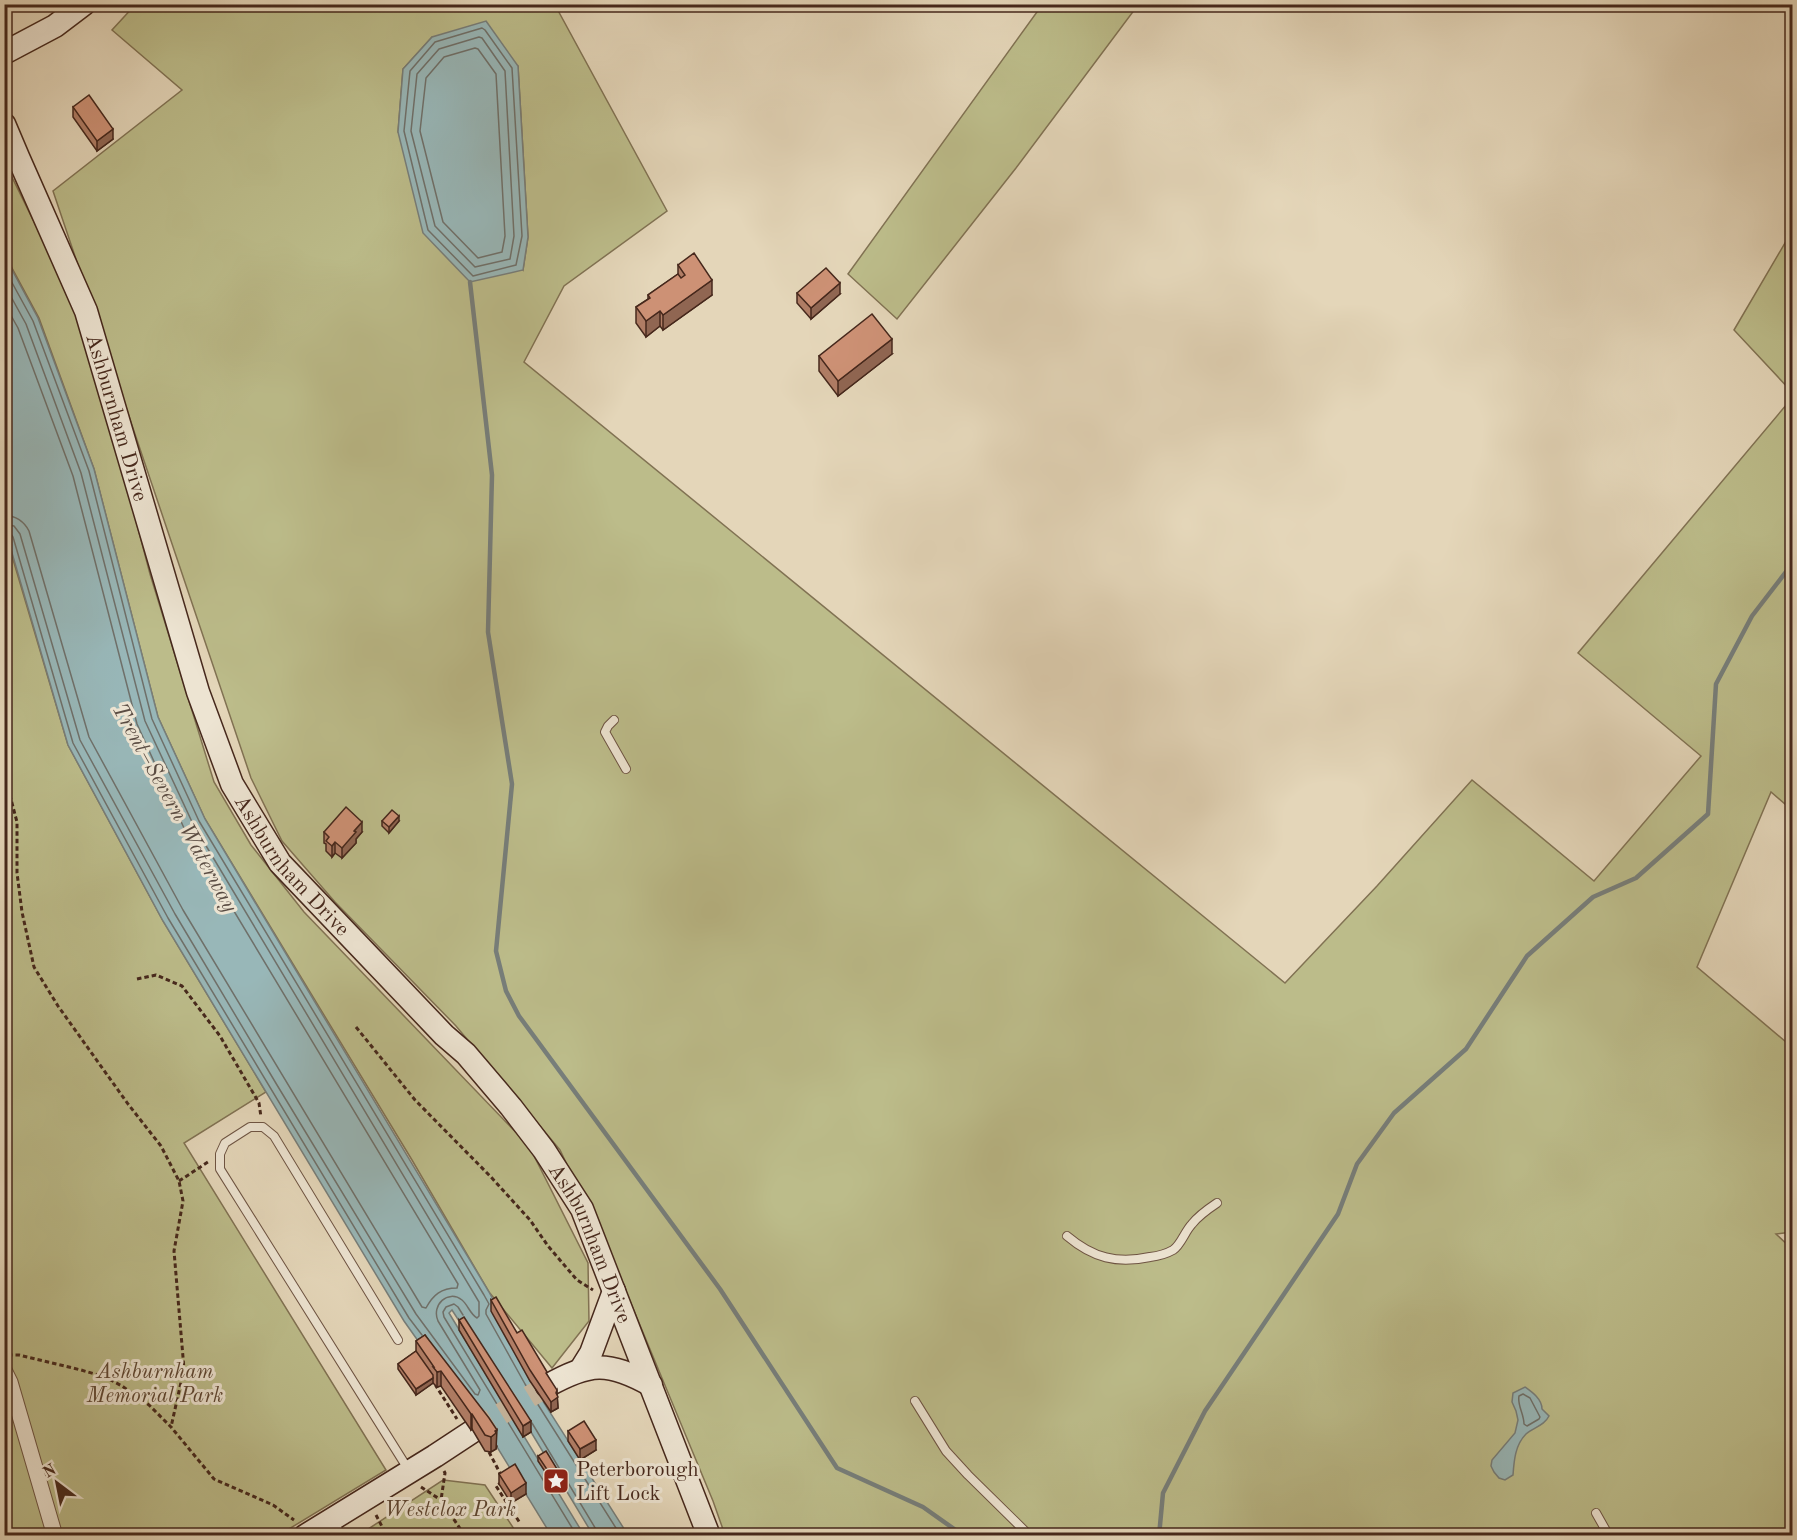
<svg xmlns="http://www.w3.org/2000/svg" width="1797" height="1540" viewBox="0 0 1797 1540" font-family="'Old Standard TT',serif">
<rect width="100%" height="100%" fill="#e4d6b9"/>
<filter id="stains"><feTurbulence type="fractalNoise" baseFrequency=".00333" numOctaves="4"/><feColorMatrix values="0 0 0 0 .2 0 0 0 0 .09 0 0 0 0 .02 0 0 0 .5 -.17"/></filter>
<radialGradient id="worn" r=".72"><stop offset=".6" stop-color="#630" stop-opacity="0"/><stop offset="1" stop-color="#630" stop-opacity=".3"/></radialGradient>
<!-- green -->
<g fill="#bcbc8a" stroke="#817253" stroke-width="1.5" fill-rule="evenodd">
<path d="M135 5H555L667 211 564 286 524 362 1285 983 1377 886 1472 780 1594 881 1701 756 1578 653 1792 398V810L1771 792 1697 967 1792 1047V1232L1776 1234 1792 1249V1535H725L713 1501 620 1277 560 1150 456 1026 335 902 282 841 251 778 53 191 182 90 112 30ZM432 37 518 66 528 237 523 270 398 132 403 69Z"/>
<path d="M1042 5H1138L1016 168 897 319 848 274Z"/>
<path d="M4 161 75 305 99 380 150 574 214 782 251 845 304 912 529 1146 588 1263 589 1321 552 1368 489 1292 412 1160 205 819 158 717 94 469 39 318 5 255Z"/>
<path d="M1792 231V392L1734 330Z"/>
<path d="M4 529 68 745 163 921 266 1092 184 1143 386 1470 279 1535H5Z"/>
<path d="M443 1480 485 1485 518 1535H359Z"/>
</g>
<!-- water -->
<g fill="#98b7b8" stroke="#777e7a" stroke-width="1.5">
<path d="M486 21 518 66 528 237 523 270 470 282 423 233 398 132 403 69 432 37Z"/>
<path d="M4 255 38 318 94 469 158 717 205 819 489 1292 497 1307 512 1346 530 1381 628 1535H593L531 1432 452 1310 449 1313 584 1535H551L494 1442 433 1362 404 1321 163 921 68 745 5 529Z"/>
<path d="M1525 1387C1532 1392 1542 1399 1542 1409L1549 1416C1544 1426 1534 1427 1526 1434 1515 1445 1514 1461 1513 1475L1505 1480 1499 1478 1494 1472 1491 1466 1492 1460 1515 1433 1518 1420 1516 1411 1512 1402 1513 1393Z"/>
</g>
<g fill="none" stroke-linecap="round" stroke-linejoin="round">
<!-- shore -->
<g stroke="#6f706a" stroke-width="1.5">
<path d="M482 28 485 30 512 68 522 236 516 265 473 276 428 230 404 131 410 71 435 42Z"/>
<path d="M479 37 482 38 505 71 514 236 510 259 475 267 435 226 411 131 417 74 439 49Z"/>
<path d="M475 48 478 49 496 74 505 236 502 252 478 258 443 222 420 131 426 78 444 57Z"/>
<path d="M4 268 33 321 89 471 152 719 199 821 484 1295 489 1304 486 1310V1314L525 1384 621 1536"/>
<path d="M4 284 26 324 81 473 145 721 193 824 479 1302V1316L477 1318C470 1314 468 1305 462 1300 448 1289 431 1305 438 1321L480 1390 478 1395 475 1394 416 1314 277 1085 175 914 80 740 20 534 14 526 4 524"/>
<path d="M4 303 18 328 73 476 137 724 184 828 458 1284 457 1288C441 1288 433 1295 426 1308L422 1307 183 910 89 737 29 531C24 521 16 516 4 515"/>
<path d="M4 532 10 533 13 537 73 743 168 918 409 1318 422 1335"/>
<path d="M463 1315 458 1307 454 1304 446 1307 443 1312 444 1317 577 1536"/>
<path d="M1523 1394 1530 1398 1540 1417 1539 1419 1527 1426 1524 1424C1524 1414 1517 1405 1519 1396Z"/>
<path d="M532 1423 597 1531 598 1536"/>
</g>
<!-- stream -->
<g stroke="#777e7a" stroke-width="4.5">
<path d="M470 282 492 475 488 632 512 784 496 951 506 991 519 1016 720 1289 837 1468 923 1507 964 1536"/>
<path d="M1159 1536 1163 1493 1205 1411 1338 1214 1357 1164 1394 1113 1466 1049 1527 956 1593 897 1636 878 1708 814 1716 684 1752 616 1792 564"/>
</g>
<!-- secondary-tunnel -->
<path stroke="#c4b39a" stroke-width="22" stroke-dasharray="22 11" stroke-linecap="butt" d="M473 1431 547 1386"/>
<defs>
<g id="lane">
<path d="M614 720 608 726 605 732 626 769"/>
<path d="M1067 1236C1093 1258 1117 1264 1150 1257 1158 1256 1166 1254 1173 1250 1181 1245 1185 1231 1192 1224 1199 1215 1208 1209 1217 1203"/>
<path d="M398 1340 274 1136 263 1127H250L225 1143 220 1154V1169L408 1469"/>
<path d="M915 1401 946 1451 968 1475 1030 1536"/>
<path d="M1596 1513 1609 1536"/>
</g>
<g id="street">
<path d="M4 1370 10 1382 55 1536"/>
<path d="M328 1521 338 1536"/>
</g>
<g id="secondary">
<path d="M4 53 55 26 84 4"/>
<path id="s1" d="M4 124 18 157 86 311 198 692 232 784 280 863 444 1035 466 1054 511 1107 544 1150 582 1209 709 1536"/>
<path d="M581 1369 591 1353 614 1291"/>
<path d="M547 1386C590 1362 608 1361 651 1385"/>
<path d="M305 1536 435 1456 473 1431"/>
</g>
</defs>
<!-- lane casing -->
<use href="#lane" stroke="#6e5443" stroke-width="10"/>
<!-- street casing -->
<use href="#street" stroke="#6e5443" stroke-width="17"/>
<!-- secondary casing -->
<use href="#secondary" stroke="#46281c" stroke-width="25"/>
<!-- path -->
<g stroke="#46281c" stroke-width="3" stroke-dasharray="4.5 3" stroke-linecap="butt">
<path d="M4 773 17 822V873L22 912 34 967 58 1006 128 1104 161 1146 179 1181 183 1201 174 1251 184 1369 171 1427"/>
<path d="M137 979 156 975 182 986 220 1036 259 1103 261 1117"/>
<path d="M356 1027 415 1100 491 1177 530 1220 548 1246 577 1280 593 1290"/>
<path d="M179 1181 208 1162"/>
<path d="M8 1355H19L81 1370 105 1377 122 1386 149 1405 171 1427 214 1479 273 1505 294 1520"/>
<path d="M436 1384V1386L457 1419"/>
<path d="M489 1452 502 1477"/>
<path d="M444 1471 445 1473 441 1500 465 1536"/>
<path d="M502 1482 496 1486 520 1523"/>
<path d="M421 1487 441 1500"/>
<path d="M376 1515 387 1536"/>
</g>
<!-- lane -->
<use href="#lane" stroke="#ede4d2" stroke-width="8"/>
<!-- street -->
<use href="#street" stroke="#ede4d2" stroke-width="15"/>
<!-- secondary -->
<use href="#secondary" stroke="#ede4d2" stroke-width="22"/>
</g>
<!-- wall -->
<g fill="#b07d65" stroke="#46281c" stroke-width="1.5">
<path d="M73 107 113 139 97 151 73 117Z"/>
<path d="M678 265 712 295 663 330 660 326 646 337 636 323V307L648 299V295L678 274Z"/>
<path d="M797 293 840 294 811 319 797 303Z"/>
<path d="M892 354 838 396 819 371V356Z"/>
<path d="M382 821H399L389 833 382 826Z"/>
<path d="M324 832H362L356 839V843L342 858 335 853 332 857 326 851V844L324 843Z"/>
<path d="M491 1300 517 1333 547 1375 557 1396 558 1408 551 1412 530 1381 491 1311Z"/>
<path d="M459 1320 531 1432 523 1437 459 1330Z"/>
<path d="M425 1335 497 1446 496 1449 491 1452 485 1451 472 1429 471 1430 441 1386 437 1387 433 1383 416 1395 398 1369V1364L416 1351V1341Z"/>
<path d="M568 1431 596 1450 580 1460 568 1441Z"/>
<path d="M538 1456 557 1475 550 1479 538 1461Z"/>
<path d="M499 1474 526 1494 511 1503 499 1484Z"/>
</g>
<!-- shaded-wall -->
<g fill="#906652" stroke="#46281c" stroke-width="1.5">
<path d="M113 129V139L97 151V141Z"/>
<path d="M712 280V295L663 330V315Z"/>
<path d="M840 283V294L811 319V308Z"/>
<path d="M660 311V326L646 337V321Z"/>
<path d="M892 339V354L838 396V381Z"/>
<path d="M399 816V821L389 833V827Z"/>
<path d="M362 822V832L356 839V843L342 858V848L354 831Z"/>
<path d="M335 842V853L332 857V846Z"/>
<path d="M441 1371V1386L437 1387V1372Z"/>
<path d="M433 1378V1383L416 1395V1389Z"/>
<path d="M557 1390 558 1408 551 1412V1402Z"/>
<path d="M471 1414H472V1429L471 1430Z"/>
<path d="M531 1421V1432L523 1437V1426Z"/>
<path d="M497 1430 496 1449 491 1452V1437Z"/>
<path d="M596 1440V1450L580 1460V1449Z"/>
<path d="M557 1469V1475L550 1479V1474Z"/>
<path d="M526 1483V1494L511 1503V1493Z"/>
</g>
<!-- building -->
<g fill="#cd9175" stroke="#46281c" stroke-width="1.5">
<path d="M89 95 113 129 97 141 73 107Z"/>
<path d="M694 253 712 280 663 315 660 311 646 321 636 307 650 298 648 295 678 274 681 278 685 275 678 265Z"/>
<path d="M826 268 840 283 811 308 797 293Z"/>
<path d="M872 314 892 339 838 381 819 356Z"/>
<path d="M346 807 362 822 354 831 356 832 342 848 335 842 332 846 326 841 329 837 324 832Z"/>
<path d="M392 810 399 816 389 827 382 821Z"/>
<path d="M496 1297 517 1333 522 1330 547 1372 546 1373 557 1390 556 1393 558 1397 551 1402 530 1370 491 1300Z"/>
<path d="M464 1317 531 1421 523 1426 459 1320Z"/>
<path d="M425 1335 489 1418 497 1430 495 1431 496 1433 491 1437 485 1435 472 1414H471L441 1371 437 1372 433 1367H434L416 1341Z"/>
<path d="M416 1351 433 1375V1378L416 1389 398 1364Z"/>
<path d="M584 1421 596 1440 580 1449 568 1431Z"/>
<path d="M546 1451 557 1469 550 1474 538 1456Z"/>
<path d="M515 1464 526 1483 511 1493 499 1474Z"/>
</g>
<!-- icons -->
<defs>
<symbol id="sight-square" viewBox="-11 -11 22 22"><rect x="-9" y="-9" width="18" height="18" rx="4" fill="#8f2418" stroke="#ede4d2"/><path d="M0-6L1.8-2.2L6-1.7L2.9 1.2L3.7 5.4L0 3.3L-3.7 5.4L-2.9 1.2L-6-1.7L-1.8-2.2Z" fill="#fff"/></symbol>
</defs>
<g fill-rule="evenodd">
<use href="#sight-square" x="541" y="1466" width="30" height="30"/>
</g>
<g text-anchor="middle" stroke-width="6" stroke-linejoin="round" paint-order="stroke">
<!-- street labels -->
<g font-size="21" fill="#46281c" stroke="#ede4d2">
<text dy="7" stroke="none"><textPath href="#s1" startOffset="315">Ashburnham Drive</textPath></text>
<text dy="7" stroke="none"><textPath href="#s1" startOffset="801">Ashburnham Drive</textPath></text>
<text dy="7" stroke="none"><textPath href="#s1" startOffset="1287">Ashburnham Drive</textPath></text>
</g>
<!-- park labels -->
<g font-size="21" font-style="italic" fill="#5e4632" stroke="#ede4d2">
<text x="155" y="1378">Ashburnham<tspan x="155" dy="24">Memorial Park</tspan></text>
<text x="450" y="1516">Westclox Park</text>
</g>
<!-- poi labels -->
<g font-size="21" fill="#46281c" stroke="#ede4d2" text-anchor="start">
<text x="576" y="1476">Peterborough<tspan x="576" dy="24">Lift Lock</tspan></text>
</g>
<!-- water labels -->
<g font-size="22" font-style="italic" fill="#5a4c43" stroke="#ede4d2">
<text transform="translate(176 807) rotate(61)" y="8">Trent–Severn Waterway</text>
</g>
</g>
<!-- margin -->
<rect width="1797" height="1540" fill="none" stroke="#e4d6b9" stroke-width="24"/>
<rect x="6" y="6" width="1785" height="1528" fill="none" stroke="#46281c" stroke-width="3"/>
<rect x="12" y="12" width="1773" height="1516" fill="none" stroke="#46281c" stroke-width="1.5"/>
<!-- north arrow -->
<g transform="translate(57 1483) rotate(328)" stroke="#ede4d2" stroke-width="4.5" paint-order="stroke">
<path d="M0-4.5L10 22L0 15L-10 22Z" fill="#46281c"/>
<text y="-9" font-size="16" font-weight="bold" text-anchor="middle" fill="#46281c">N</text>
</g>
<rect width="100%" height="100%" filter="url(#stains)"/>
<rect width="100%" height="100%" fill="url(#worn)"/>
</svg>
